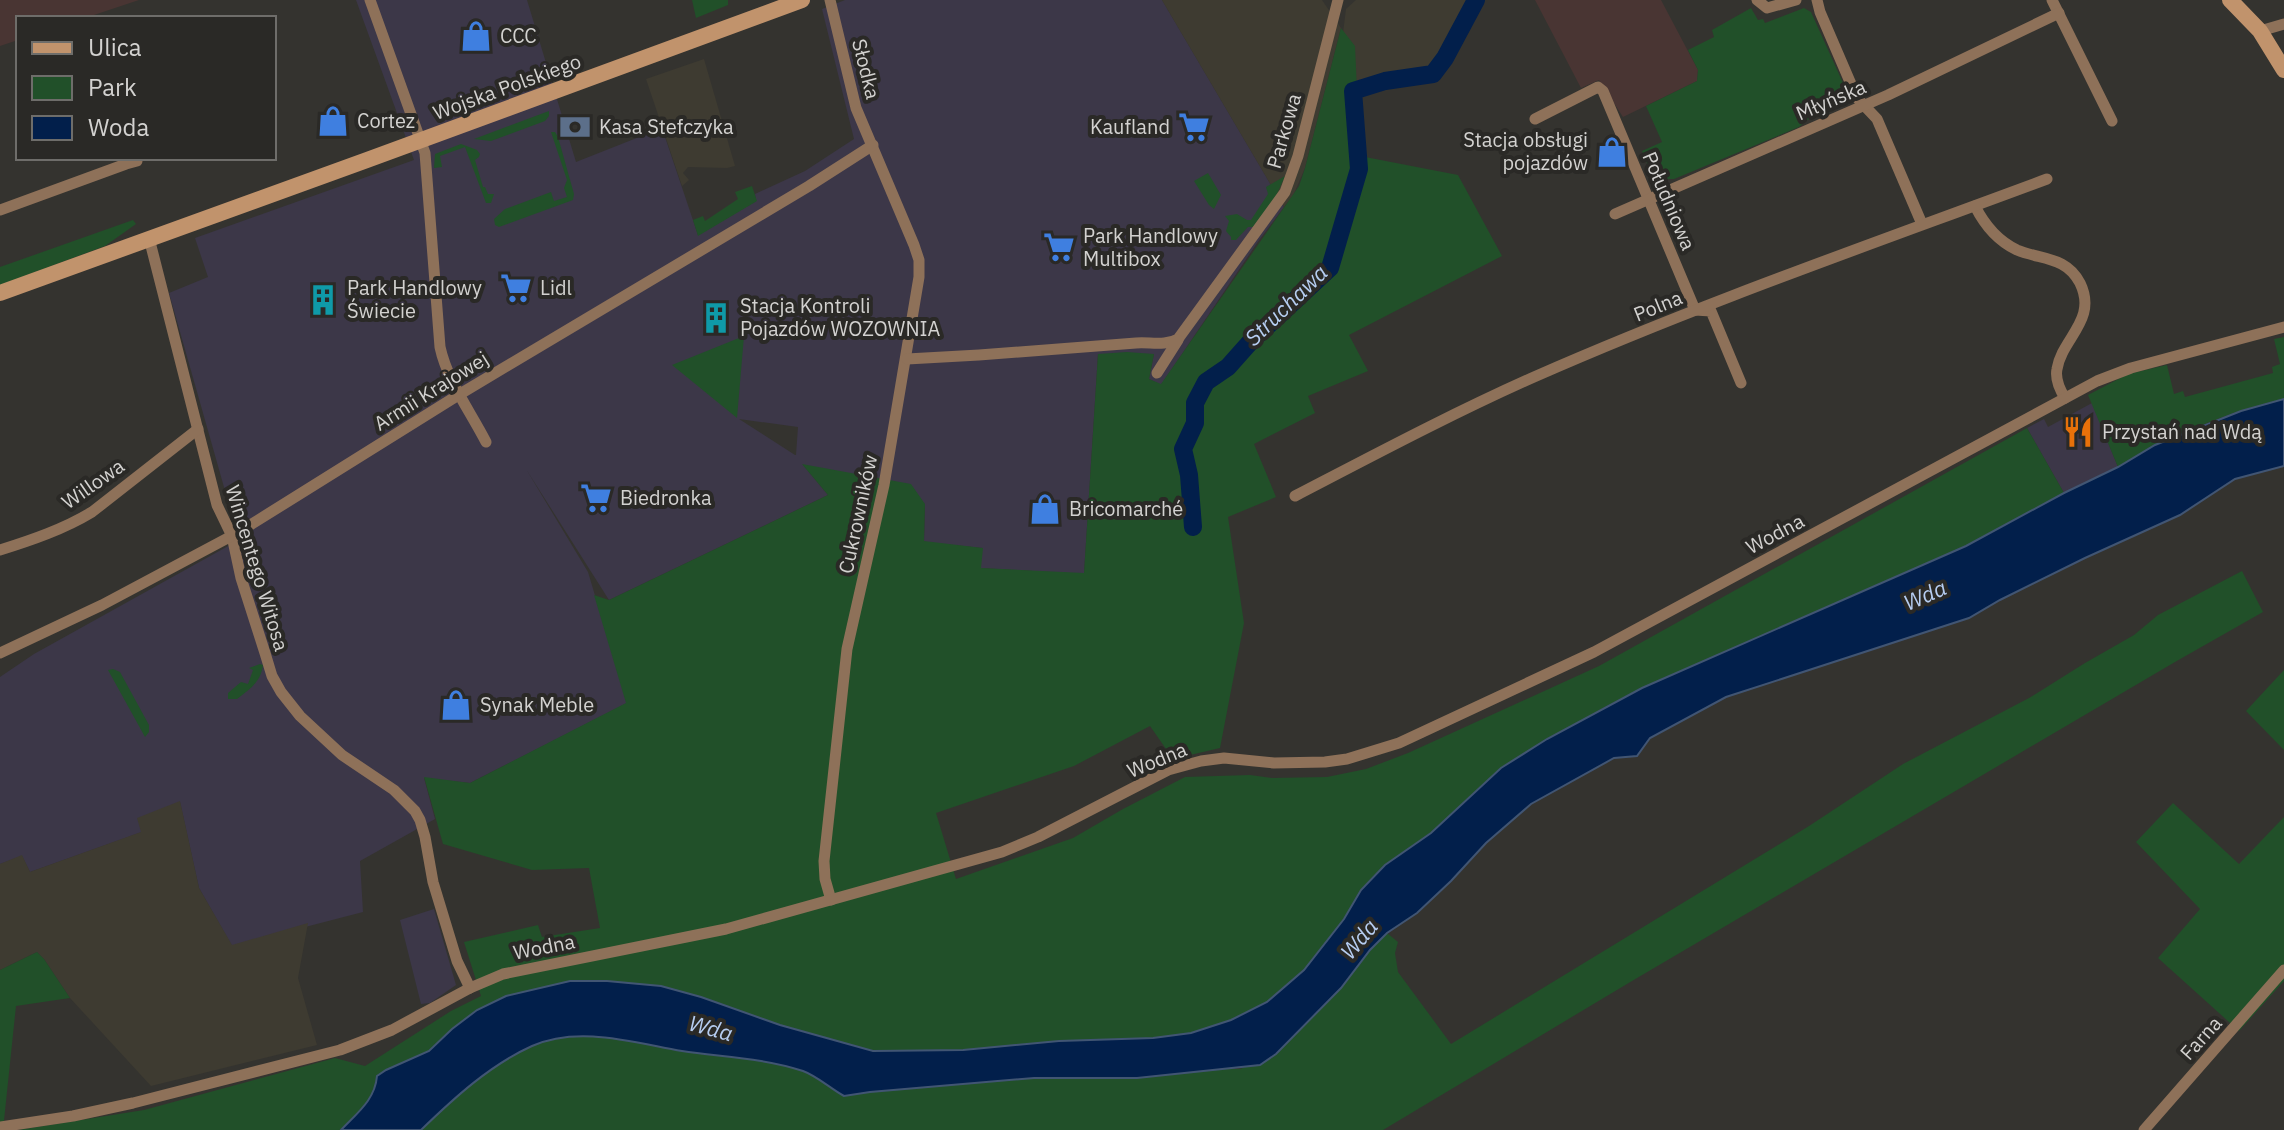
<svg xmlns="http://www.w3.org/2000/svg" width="2284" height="1130" viewBox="0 0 2284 1130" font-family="'IBM Plex Sans',sans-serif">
<rect width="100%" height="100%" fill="#34332f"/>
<!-- commercial -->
<g fill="#3c3748" fill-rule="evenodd">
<path d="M356 0H527L576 162 662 128 698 235 756 201 755 194 805 171 854 139 822 9 845 0H1162L1284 207 1257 243 1161 385 1149 379 1154 354H1098L1084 574 980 568 982 548 924 542 925 504 803 465 828 495 609 600 526 469 588 572 627 703 470 783 424 778 435 819 360 861 363 912 232 946 199 888 180 802 142 832 30 872 22 856 0 864V677L34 654 239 540 169 293 208 277 195 238 414 160ZM739 419 798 427 796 455H795Z"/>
<path d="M2092 403 2118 467 2064 493 2027 428 2044 419 2048 427Z"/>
<path d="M434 909 456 985 430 1003 421 1004 400 920Z"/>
</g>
<!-- built -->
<g fill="#3e3b31">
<path d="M1162 0H1322L1341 28 1305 168 1293 196 1284 207Z"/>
<path d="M1356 0H1470L1458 27 1431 72 1350 86 1341 49 1346 9Z"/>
<path d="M704 59 735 166 727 168 688 167 683 173 689 180 682 186 646 79Z"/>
<path d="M180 801 199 888 232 945 308 923 298 978 317 1045 151 1086 70 998 44 959 37 952 0 970V864L22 855 30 872 141 832 137 818Z"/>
</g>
<!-- education -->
<g fill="#493533">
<path d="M0 0H139L85 18H18V40L0 46Z"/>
<path d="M1535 0H1661L1698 70 1697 81 1623 117 1599 80 1581 88Z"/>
</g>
<!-- green -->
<g fill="#215029">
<path d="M692 0H728V5L696 18Z"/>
<path d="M1751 8 1758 20 1763 19 1765 23 1804 8 1811 12 1848 94V103L1807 120 1799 127 1674 179H1669L1652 185 1651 181 1654 180 1642 151 1662 142 1646 106 1697 81 1698 70 1688 50 1714 37 1712 30Z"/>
<path d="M1341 28 1355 46 1360 156 1458 175 1502 256 1349 335 1368 371 1308 396 1315 413 1254 444 1276 497 1228 517 1244 623 1220 748 1173 759 1150 726 1074 766 936 813 956 879 1073 838 1123 809 1185 777 1250 775 1272 778 1327 777 1366 769 1408 753 1599 666 2027 428 2064 493 1966 546 1642 688 1603 708 1501 768 1431 833 1385 865 1361 890 1344 919 1304 970 1267 1002 1231 1020 1191 1033 1153 1038 1059 1041 963 1050 873 1051 780 1025 701 997 570 981 506 996 452 1029 429 1051 386 1070 377 1077C375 1100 357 1113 341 1130H18L144 1110 335 1058 365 1066 451 1011 481 996 464 942 538 925 542 937 600 928 589 868 532 870 443 844 424 777 470 783 626 703 594 595 609 600 828 495 802 464 911 484 925 504 924 541 983 548 981 568 1084 573 1098 354 1127 352 1154 354 1149 379 1161 384 1299 186 1305 168Z"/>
<path d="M549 111V116L545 121 491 141 474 139Z"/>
<path d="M551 132H555L558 137 574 194 573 200 499 227 495 225 494 219 505 209 551 192 554 201 567 197 564 188 567 180Z"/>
<path d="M461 144 477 150 480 154 479 157 475 160 483 187H485L488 194H494L491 203H486L465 147 440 156 442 167 434 168 435 154Z"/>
<path d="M1208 173 1221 195 1214 209 1209 205 1194 181Z"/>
<path d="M1285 176 1276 196 1253 227H1248L1236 240H1231V237L1226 231 1229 221 1225 216 1237 214 1247 220H1251L1268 194 1266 187Z"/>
<path d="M752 186 757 201 698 236 693 220 703 216 705 221 738 199 735 192Z"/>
<path d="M133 220 136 224 105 246 0 285V267Z"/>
<path d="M744 336 737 418 672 365Z"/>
<path d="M2284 337V399C2227 411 2168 438 2118 467L2088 395 2128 374 2167 365 2174 394 2183 391 2185 397 2273 373 2272 367 2280 364 2274 339Z"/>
<path d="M2242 571 2263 612 2175 662 1632 981 1383 1130H421C454 1098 490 1065 532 1046 579 1025 635 1043 683 1051 723 1057 764 1058 803 1071 817 1076 831 1089 844 1096L870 1092 1034 1078H1137L1207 1069H1240L1276 1054 1341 988 1370 950 1387 933 1398 942 1395 953 1398 972 1451 1044 1809 826 1903 764 2029 698 2085 663 2134 635 2158 615Z"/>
<path d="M260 664 263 665C261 682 249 690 237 699H228V693L241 682 248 684 253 670 249 668Z"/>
<path d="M113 669 120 672 149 725V732L145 737 108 670Z"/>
<path d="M2284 670V750L2246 711Z"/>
<path d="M2173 803 2239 864 2284 817V981L2239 1031 2158 958 2200 909 2136 842Z"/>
<path d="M37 952 44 959 70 998 16 1006 3 1130H0V970Z"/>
</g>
<!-- water -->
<path fill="#021f4b" stroke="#415573" stroke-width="2" d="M2284 399V466L2235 479 2180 515 2085 558 2000 600 1969 618 1726 697 1650 738 1637 756 1614 758 1531 804 1486 843 1451 881 1417 913 1387 933 1370 950 1341 988 1276 1054 1260 1065 1137 1078H1034L870 1092 844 1096C831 1089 817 1076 803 1071 764 1058 722 1057 682 1051 635 1043 579 1025 532 1046 490 1065 454 1098 421 1130H341C357 1113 375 1100 377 1076L386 1070 429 1051 452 1029 477 1010 506 996 570 981H607L661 986 701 997 780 1025 873 1051 963 1050 1059 1041 1153 1038 1191 1033 1231 1020 1267 1002 1304 970 1344 919 1361 890 1385 865 1431 833 1501 768 1547 739 1642 688 1966 546 2064 493 2118 467 2155 445 2241 411Z"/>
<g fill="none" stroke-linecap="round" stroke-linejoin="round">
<!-- river -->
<path stroke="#021f4b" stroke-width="18" d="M1193 527 1189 475 1183 449 1195 423V403L1206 382 1228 367 1252 340 1330 268 1359 169 1353 91 1385 81 1433 74 1445 58 1476 0"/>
<!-- street -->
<g stroke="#8e7159" stroke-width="11">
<path d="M370 0 425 153 440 347C447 380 470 411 486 442"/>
<path d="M830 0 856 108 914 245 919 260V277L884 485 847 649 824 861 825 879 831 900"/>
<path d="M1757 0 1767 8 1796 0"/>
<path d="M1817 0 1820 12 1854 91 1858 99 1877 119 1922 224"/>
<path d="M2052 0 2112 121"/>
<path d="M2260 31 2284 24"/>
<path d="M1535 119 1598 87 1603 91 1695 310 1711 311 1741 383"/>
<path d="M1975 206C1984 224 1998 241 2017 250 2041 260 2066 256 2080 283 2098 320 2062 338 2057 369 2055 379 2060 390 2065 398"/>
<path d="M0 210 126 164 137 161"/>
<path d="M1615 214 1888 95 2059 13"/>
<path d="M149 238 217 505 232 536 241 578 265 653 272 676 281 692 300 716 342 755 394 790 415 811 420 820 425 837 433 882 457 961 470 988"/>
<path d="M907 359 979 355 1136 343C1151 342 1165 346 1178 339L1285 192 1298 156 1338 0"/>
<path d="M1157 373 1178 340"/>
<path d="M1295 496C1374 455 1453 413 1534 377 1702 303 1875 243 2047 179"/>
<path d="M0 550C32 540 64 529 92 512L198 429"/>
<path d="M0 653 102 605 239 532 460 394 809 186 873 145"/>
<path d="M0 1127 73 1116 133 1103 340 1050 392 1030 470 988 503 974 726 929 1002 852 1038 837 1168 770 1201 761 1224 758 1274 763 1325 762 1347 759 1399 743 1594 652 2097 381 2131 368 2284 327"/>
<path d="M2144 1130 2284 970"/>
</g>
<!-- secondary -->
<g stroke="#c1936c" stroke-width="16">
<path d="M2230 0 2260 31 2284 70"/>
<path d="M0 293 367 160 802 0"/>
</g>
</g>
<!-- icons -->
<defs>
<symbol id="shop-bare" viewBox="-9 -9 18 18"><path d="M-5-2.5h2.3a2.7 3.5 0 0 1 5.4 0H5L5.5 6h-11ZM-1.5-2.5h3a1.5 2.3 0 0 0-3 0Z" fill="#3f7fe0" stroke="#2a2926" stroke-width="2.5" paint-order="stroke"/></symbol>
<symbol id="bank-bare" viewBox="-9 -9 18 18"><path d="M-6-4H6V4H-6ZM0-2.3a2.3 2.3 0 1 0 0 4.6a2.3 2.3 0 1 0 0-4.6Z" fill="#5c6f8a" stroke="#2a2926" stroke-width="2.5" paint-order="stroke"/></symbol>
<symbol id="supermarket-bare" viewBox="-9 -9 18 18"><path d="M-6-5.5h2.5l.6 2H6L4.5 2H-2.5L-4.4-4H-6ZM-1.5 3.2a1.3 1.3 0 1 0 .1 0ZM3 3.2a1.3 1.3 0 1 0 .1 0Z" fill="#3f7fe0" stroke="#2a2926" stroke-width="2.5" paint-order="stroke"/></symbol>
<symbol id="building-bare" viewBox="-9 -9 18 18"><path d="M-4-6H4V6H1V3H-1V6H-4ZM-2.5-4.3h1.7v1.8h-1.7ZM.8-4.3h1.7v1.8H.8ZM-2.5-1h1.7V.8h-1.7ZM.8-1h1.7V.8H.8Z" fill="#0f9aa8" stroke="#2a2926" stroke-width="2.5" paint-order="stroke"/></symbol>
<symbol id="restaurant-bare" viewBox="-9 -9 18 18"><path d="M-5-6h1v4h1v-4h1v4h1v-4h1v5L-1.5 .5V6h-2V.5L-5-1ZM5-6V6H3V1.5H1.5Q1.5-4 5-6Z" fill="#e8710a" stroke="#2a2926" stroke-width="2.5" paint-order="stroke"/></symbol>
</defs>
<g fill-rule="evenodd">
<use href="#shop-bare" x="454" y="14" width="44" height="44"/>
<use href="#shop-bare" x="311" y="99" width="44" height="44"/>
<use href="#bank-bare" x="553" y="105" width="44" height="44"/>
<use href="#supermarket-bare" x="1172" y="105" width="44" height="44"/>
<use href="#shop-bare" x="1590" y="130" width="44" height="44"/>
<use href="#supermarket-bare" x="1037" y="225" width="44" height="44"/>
<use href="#supermarket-bare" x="494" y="266" width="44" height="44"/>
<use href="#building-bare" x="301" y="278" width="44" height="44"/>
<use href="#building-bare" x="694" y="296" width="44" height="44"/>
<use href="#restaurant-bare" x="2056" y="410" width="44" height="44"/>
<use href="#supermarket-bare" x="574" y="476" width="44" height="44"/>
<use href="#shop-bare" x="1023" y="487" width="44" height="44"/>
<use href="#shop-bare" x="434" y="683" width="44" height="44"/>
</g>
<g text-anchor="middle" stroke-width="8" stroke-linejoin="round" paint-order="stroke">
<!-- poi labels -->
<g font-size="20" fill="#d3d2d0" stroke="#2a2926" text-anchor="start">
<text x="500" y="43">CCC</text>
<text x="357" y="128">Cortez</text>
<text x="599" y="134">Kasa Stefczyka</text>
<text x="1170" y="134" text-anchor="end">Kaufland</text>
<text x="1588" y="147" text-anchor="end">Stacja obsługi<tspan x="1588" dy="23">pojazdów</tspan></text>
<text x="1083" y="243">Park Handlowy<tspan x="1083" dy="23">Multibox</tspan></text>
<text x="347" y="295">Park Handlowy<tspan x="347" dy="23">Świecie</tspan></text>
<text x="540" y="295">Lidl</text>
<text x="740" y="313">Stacja Kontroli<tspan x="740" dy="23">Pojazdów WOZOWNIA</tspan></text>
<text x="2102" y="439">Przystań nad Wdą</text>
<text x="620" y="505">Biedronka</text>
<text x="1069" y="516">Bricomarché</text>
<text x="480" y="712">Synak Meble</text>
</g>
<!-- street labels -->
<g font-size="20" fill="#d3d2d0" stroke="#2a2926">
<text transform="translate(866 69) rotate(76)" y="7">Słodka</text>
<text transform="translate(507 87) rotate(-20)" y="7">Wojska Polskiego</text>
<text transform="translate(1831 100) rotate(-23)" y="7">Młyńska</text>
<text transform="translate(1284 131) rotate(-74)" y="7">Parkowa</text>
<text transform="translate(1669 201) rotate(67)" y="7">Południowa</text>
<text transform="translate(1658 306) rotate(-22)" y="7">Polna</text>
<text transform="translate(431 391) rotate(-32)" y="7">Armii Krajowej</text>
<text transform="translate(93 484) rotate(-35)" y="7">Willowa</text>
<text transform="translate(858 514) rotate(-78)" y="7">Cukrowników</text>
<text transform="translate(1775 534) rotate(-28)" y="7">Wodna</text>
<text transform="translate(257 568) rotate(73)" y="7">Wincentego Witosa</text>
<text transform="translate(1157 760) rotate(-22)" y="7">Wodna</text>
<text transform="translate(544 947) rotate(-11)" y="7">Wodna</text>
<text transform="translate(2201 1038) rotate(-48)" y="7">Farna</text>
</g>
<!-- water labels -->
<g font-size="22" font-style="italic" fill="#b6cdf1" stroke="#2a2926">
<text transform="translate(1286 305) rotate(-44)" y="8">Struchawa</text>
<text transform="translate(1925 595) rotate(-24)" y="8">Wda</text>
<text transform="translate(1359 939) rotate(-50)" y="8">Wda</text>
<text transform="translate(711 1028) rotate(15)" y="8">Wda</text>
</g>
</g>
<!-- legend -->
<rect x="16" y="16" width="260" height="144" fill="#2a2926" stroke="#6e6d6a" stroke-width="2"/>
<rect x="32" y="42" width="40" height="12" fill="#c1936c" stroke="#6e6d6a" stroke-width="2"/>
<text x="88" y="56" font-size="24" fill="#d3d2d0">Ulica</text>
<rect x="32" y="76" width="40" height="24" fill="#215029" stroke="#6e6d6a" stroke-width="2"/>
<text x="88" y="96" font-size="24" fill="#d3d2d0">Park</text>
<rect x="32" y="116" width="40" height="24" fill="#021f4b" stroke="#6e6d6a" stroke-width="2"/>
<text x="88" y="136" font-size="24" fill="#d3d2d0">Woda</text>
</svg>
